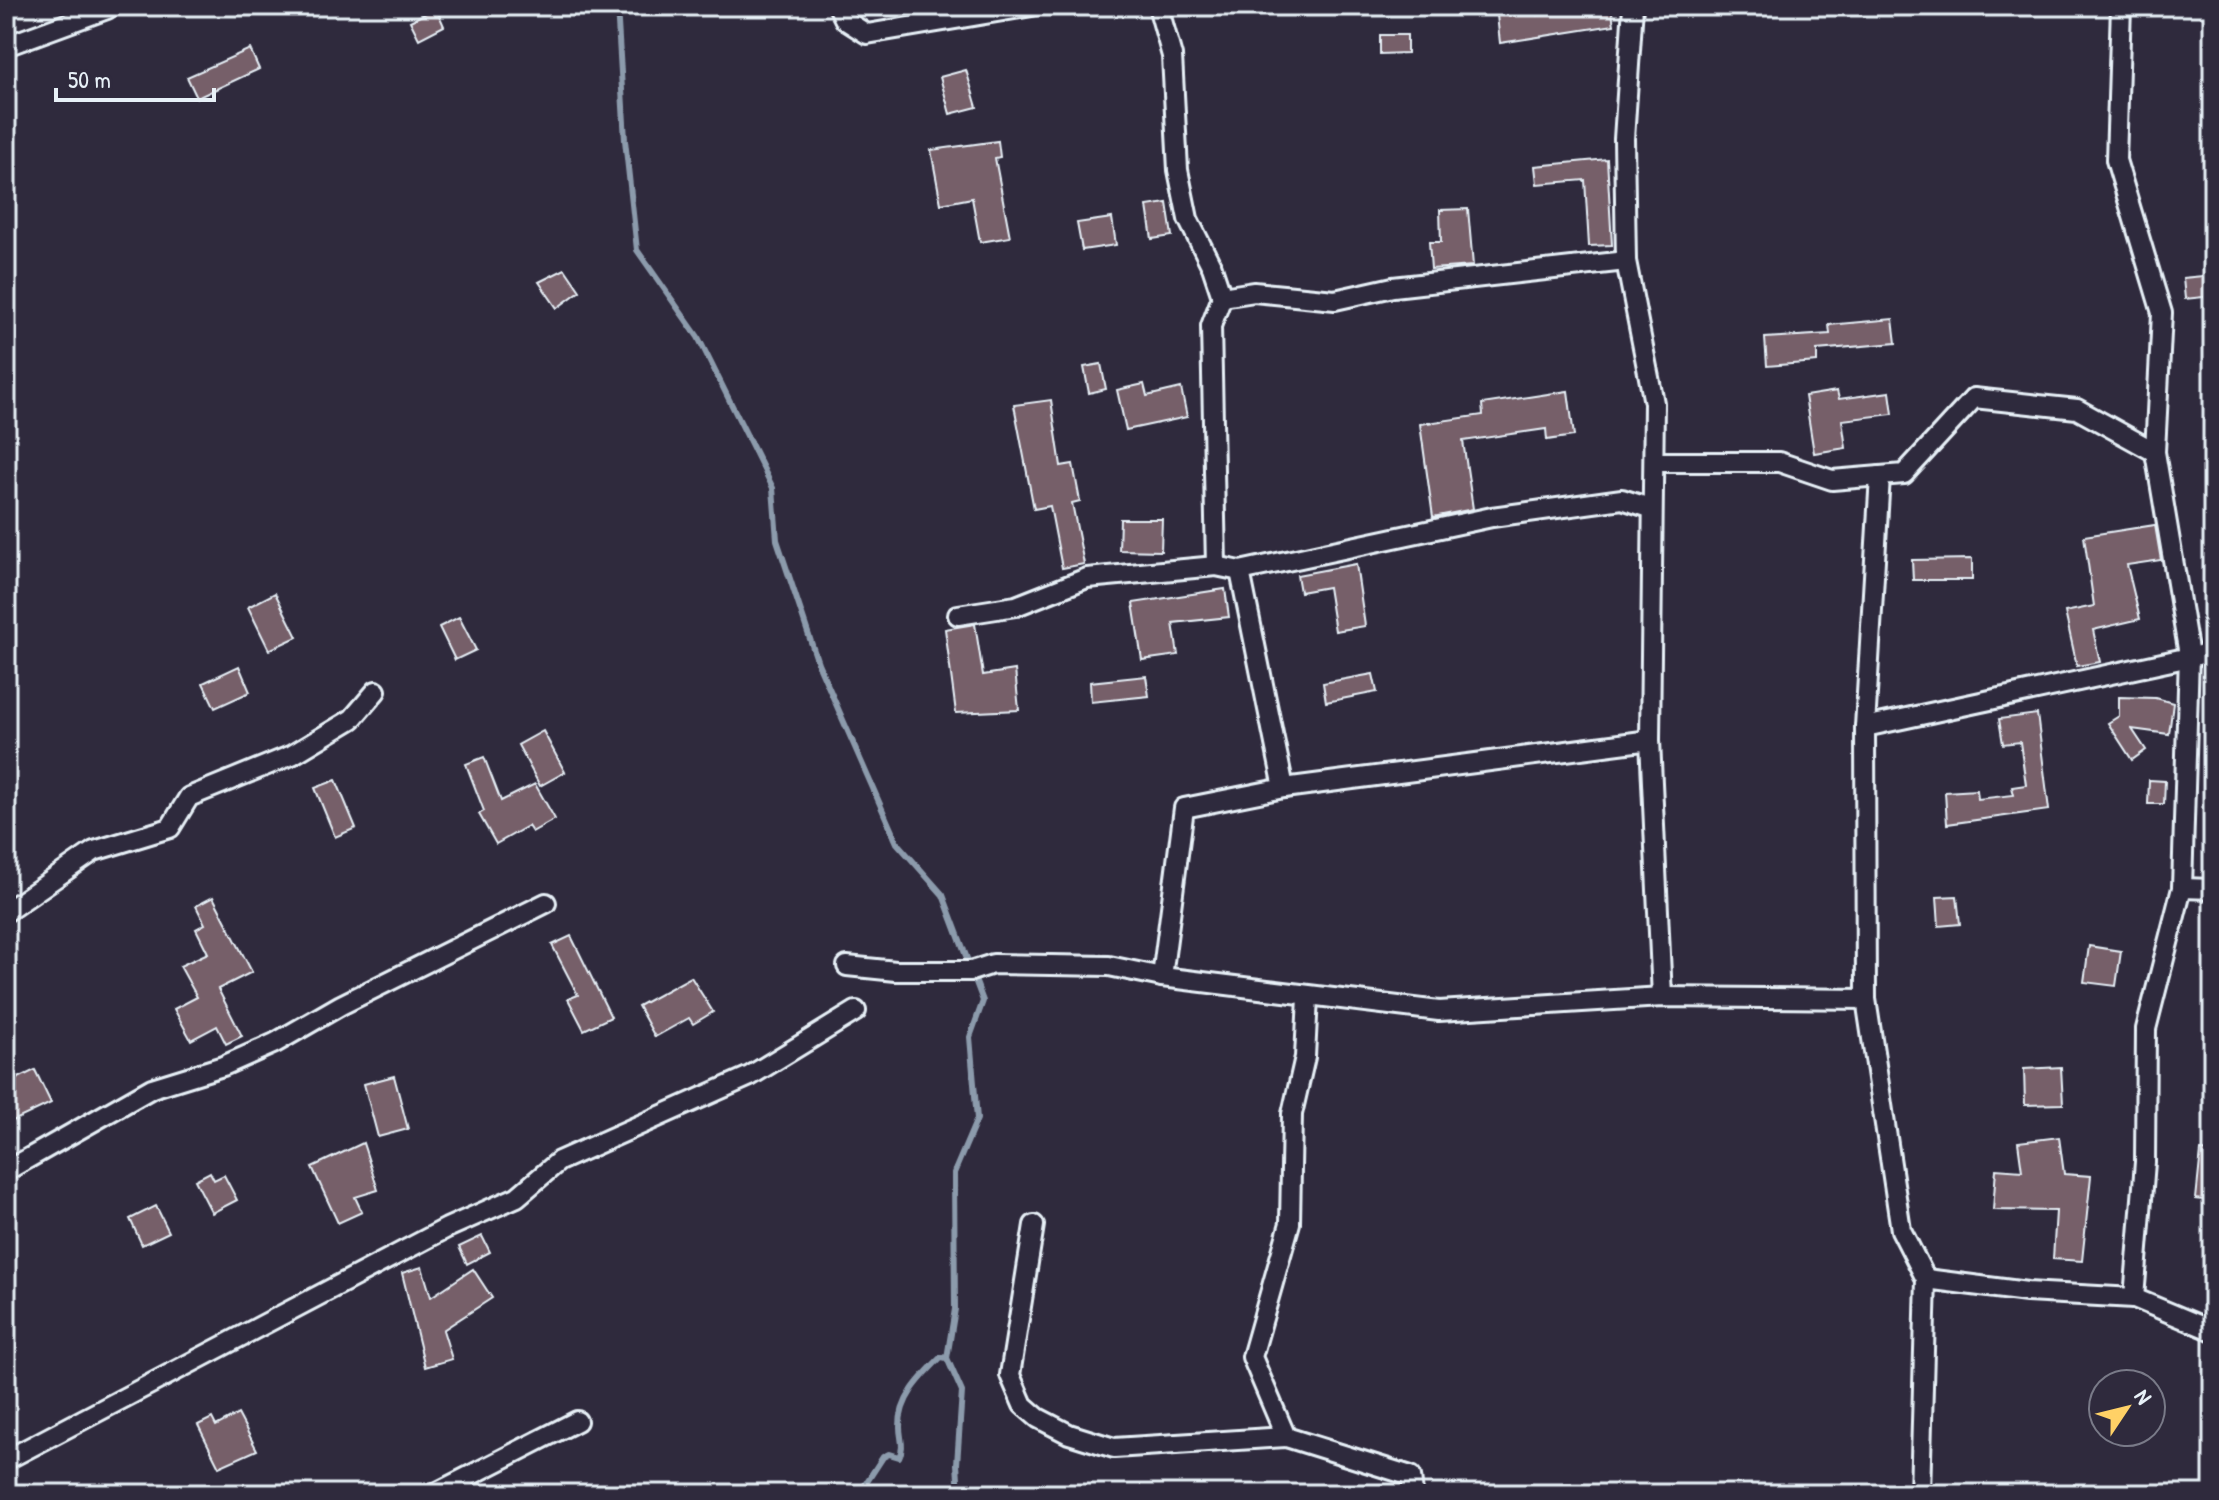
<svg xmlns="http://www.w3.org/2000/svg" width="2219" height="1500" viewBox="0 0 2219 1500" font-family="'Patrick Hand',sans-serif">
<rect width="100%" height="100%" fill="#2f2a3d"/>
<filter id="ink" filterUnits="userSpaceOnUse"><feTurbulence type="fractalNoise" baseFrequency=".0125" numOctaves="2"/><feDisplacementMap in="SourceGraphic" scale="16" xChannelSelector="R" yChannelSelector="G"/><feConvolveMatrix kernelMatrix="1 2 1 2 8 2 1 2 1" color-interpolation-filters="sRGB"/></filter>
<g filter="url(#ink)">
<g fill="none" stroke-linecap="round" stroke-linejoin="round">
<!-- stream -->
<g stroke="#8c9bac" stroke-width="6">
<path d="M617 6 625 140 637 250 698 337 773 488 777 540 818 663 897 843 943 895 983 1001 970 1037 977 1119 954 1173 955 1309 947 1358 962 1392 957 1464 959 1494"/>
<path d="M859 1494 883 1457 889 1454 899 1457C905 1446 900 1439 900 1427 899 1398 922 1376 941 1357L947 1358"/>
</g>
</g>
<!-- building -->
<g fill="#765e69" stroke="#e8f1f8" stroke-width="2">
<path d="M1611 6 1614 25 1500 43 1497 15 1538 12V15Z"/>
<path d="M436 8 444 26 419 39 410 21Z"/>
<path d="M1380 35H1407V53L1380 54Z"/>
<path d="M250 49 259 69 197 98 187 77Z"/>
<path d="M966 70 977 107 950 114 940 77Z"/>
<path d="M998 141 1000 157 995 158 1010 237 980 242 972 198 941 204 931 150Z"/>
<path d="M1607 159 1612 245 1589 246 1585 180 1537 184 1535 166Z"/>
<path d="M1167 203 1172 236 1152 239 1147 206Z"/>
<path d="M1468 209 1473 266 1431 269 1429 242H1441L1440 210Z"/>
<path d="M1112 218 1116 245 1082 250 1077 223Z"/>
<path d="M565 269 580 291 557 308 539 282Z"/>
<path d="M2213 275V296L2185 299 2183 278Z"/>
<path d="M1893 319 1896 343 1817 350V362L1767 366 1765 338 1830 334 1829 325Z"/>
<path d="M1101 364 1106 389 1089 393 1084 367Z"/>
<path d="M1144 384 1147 396 1181 388 1187 417 1126 430 1117 390Z"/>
<path d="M1568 391 1574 436 1547 440 1546 429 1463 441 1473 509 1433 517 1420 424 1483 415 1482 404Z"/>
<path d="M1837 391 1839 399 1890 392 1893 414 1842 420 1846 448 1814 453 1805 396Z"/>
<path d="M1051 400 1061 466 1073 464 1080 501 1072 503 1084 564 1062 568 1050 506 1034 509 1014 405Z"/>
<path d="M1120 519H1162L1161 551 1119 550Z"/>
<path d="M2155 525 2161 560 2127 565 2140 619 2093 630 2100 662 2077 666 2065 612 2094 606 2084 536Z"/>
<path d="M1972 559V580H1913L1912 560Z"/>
<path d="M1356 564 1365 626 1335 631 1328 587 1300 592 1297 575Z"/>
<path d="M1225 589 1229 617 1173 623 1178 655 1142 660 1133 603Z"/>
<path d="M275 593 297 637 269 650 248 607Z"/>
<path d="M459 617 476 650 455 660 439 627Z"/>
<path d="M975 624 983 675 1015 670 1019 710 956 713 945 629Z"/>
<path d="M239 666 250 692 215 708 203 683Z"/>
<path d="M1373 674 1377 692 1326 702 1323 683Z"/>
<path d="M1146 676 1149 696 1091 702 1090 682Z"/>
<path d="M2119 697 2155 698 2173 703 2169 734 2132 729 2146 750 2132 760 2108 723 2119 716Z"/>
<path d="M2037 714 2049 810 1947 824 1945 792 1977 790 1978 799 2014 795 2012 787 2026 785 2020 742 2003 744 1999 719Z"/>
<path d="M543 731 565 772 540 786 518 745Z"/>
<path d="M484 757 501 801 535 784 555 819 532 832 528 826 496 844 479 814 484 811 466 764Z"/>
<path d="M336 780 356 828 335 837 315 788Z"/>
<path d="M2149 780 2165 781 2164 804H2148Z"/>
<path d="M1957 896 1960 924 1939 926 1937 897Z"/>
<path d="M213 897 252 972 218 989 242 1036 226 1044 217 1026 191 1040 174 1009 197 997 180 966 208 953 196 929 205 924 196 906Z"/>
<path d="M571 936 611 1017 584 1030 568 999 578 995 552 945Z"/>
<path d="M2089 946 2121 951 2116 986 2084 982Z"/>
<path d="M691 977 713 1012 693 1024 689 1018 655 1037 638 1006Z"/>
<path d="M2061 1067 2063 1104 2025 1105 2024 1069Z"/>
<path d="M35 1070 51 1103 13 1121 6 1107V1084Z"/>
<path d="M394 1076 408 1129 378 1137 364 1084Z"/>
<path d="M2059 1137 2064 1174 2091 1176 2082 1261 2053 1259 2056 1211 1993 1210 1996 1169 2022 1171 2018 1142Z"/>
<path d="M363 1143 378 1190 355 1197 362 1212 338 1223 312 1167Z"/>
<path d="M2201 1151 2213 1152V1201L2196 1199Z"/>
<path d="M210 1172 214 1180 224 1175 237 1200 212 1213 195 1180Z"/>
<path d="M156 1206 169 1232 142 1245 130 1219Z"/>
<path d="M482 1236 490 1252 467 1264 459 1247Z"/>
<path d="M422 1267 431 1297 473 1269 492 1298 443 1330 452 1359 425 1367 402 1273Z"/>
<path d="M238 1414 257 1450 219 1467 198 1425 212 1418 216 1426Z"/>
</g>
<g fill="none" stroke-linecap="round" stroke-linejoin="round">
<defs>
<g id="street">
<path d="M838 6 845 20 867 34 1032 6"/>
<path d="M1158 6 1172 56 1178 170 1188 219 1212 267 1222 297 1211 326 1216 566"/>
<path d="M1633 6 1624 139 1626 261 1654 403 1650 740 1662 997"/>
<path d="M2121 6 2116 160 2162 313 2155 452 2189 655 2182 888 2146 1029 2145 1162 2134 1298"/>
<path d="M6 46 107 9"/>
<path d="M1222 297 1254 292 1335 300 1393 287 1626 261"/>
<path d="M1655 462H1779L1832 480 1904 474 1974 398 2077 409 2155 452"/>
<path d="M1880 476 1865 727 1866 999 1901 1230 1926 1279 1920 1494"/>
<path d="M1240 571 1284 788"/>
<path d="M958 615 1016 606 1087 578 1216 566 1240 571 1492 517 1622 499 1650 508"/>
<path d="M1865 727 2213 652"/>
<path d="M2182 888 2213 889"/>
<path d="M6 912 94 851 170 828 189 797 292 755 352 719 376 691"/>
<path d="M847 966 896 971H971L993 964 1109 966 1162 977 1439 1011 1662 997 1866 999"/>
<path d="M1162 977 1184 808 1284 788 1650 740"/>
<path d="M1308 997 1305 1057 1292 1114 1290 1223 1252 1357 1286 1437 1411 1476 1413 1494"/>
<path d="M6 1171 152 1088 223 1066 275 1043 341 1005 546 903"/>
<path d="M1034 1225 1010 1375 1023 1405 1038 1418 1069 1434 1114 1448 1286 1437"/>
<path d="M1926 1279 2027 1292 2134 1298 2213 1331"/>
<path d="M6 1460 447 1228 517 1197 559 1161 750 1076 856 1011"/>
<path d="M434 1494 577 1421"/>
</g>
</defs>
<!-- street casing -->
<use href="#street" stroke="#e8f1f8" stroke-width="24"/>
<!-- street -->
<use href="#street" stroke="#2f2a3d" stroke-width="18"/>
</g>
</g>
<!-- margin -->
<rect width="2219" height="1500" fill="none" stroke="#2f2a3d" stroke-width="32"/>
<rect x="16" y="16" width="2187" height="1468" fill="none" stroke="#e8f1f8" stroke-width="3" filter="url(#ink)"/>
<!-- north arrow -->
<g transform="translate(2127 1408) rotate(55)"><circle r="38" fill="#2f2a3d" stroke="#797a88" stroke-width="2"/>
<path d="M0-6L14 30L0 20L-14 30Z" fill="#ffd166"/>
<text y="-12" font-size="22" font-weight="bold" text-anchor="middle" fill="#e8f1f8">N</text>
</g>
<!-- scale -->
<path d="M56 88v12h158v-12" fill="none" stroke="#e8f1f8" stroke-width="4"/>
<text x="68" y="88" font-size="24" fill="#e8f1f8" stroke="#2f2a3d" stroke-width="6" paint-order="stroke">50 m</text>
</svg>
